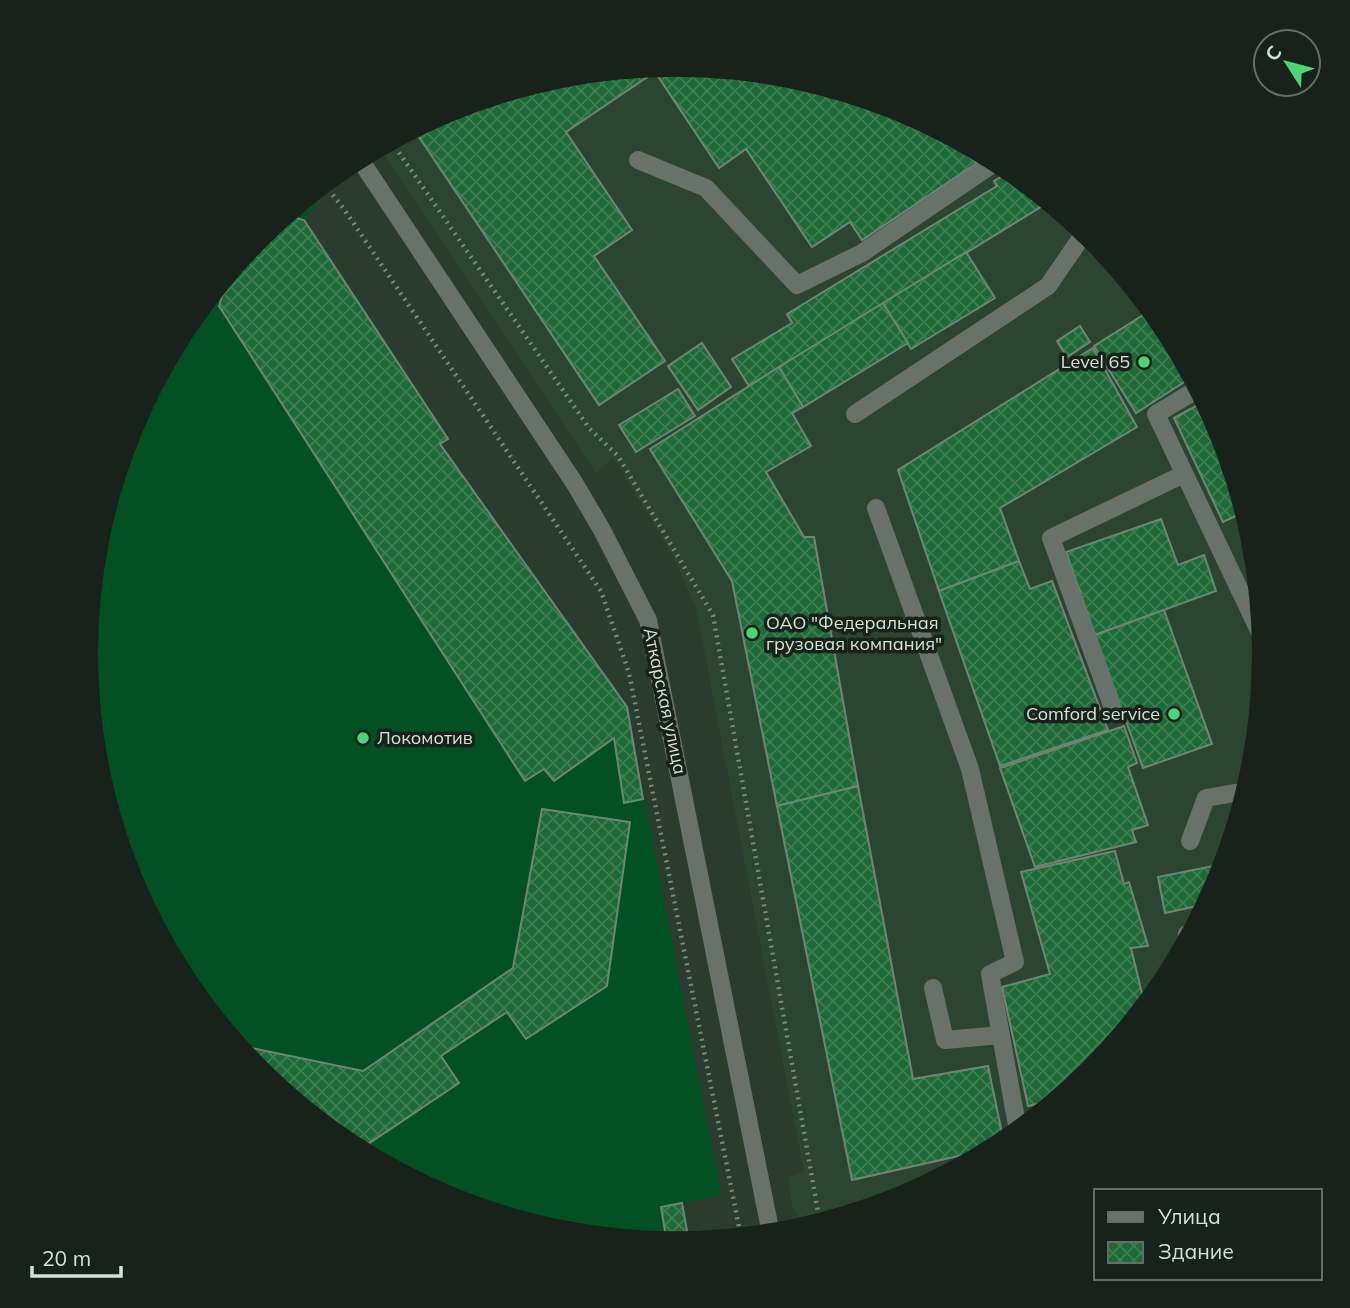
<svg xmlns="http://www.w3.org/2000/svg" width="1350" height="1308" viewBox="0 0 1350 1308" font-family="Mulish,sans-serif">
<defs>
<pattern id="building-cross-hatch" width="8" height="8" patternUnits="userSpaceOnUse" patternTransform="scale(1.75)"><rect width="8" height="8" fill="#1d6a37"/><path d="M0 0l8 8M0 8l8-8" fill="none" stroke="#3d7f53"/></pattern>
</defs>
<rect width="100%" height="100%" fill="#293c2d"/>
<!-- built -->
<g fill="#2c4531">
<path d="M675 65 790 76 901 110 1003 164 1092 238 1165 327 1220 429 1253 539 1264 654 1253 769 1219 880 1165 982 1091 1071 1002 1144 900 1199 807 1227 792 1208 788 1177 804 1172 696 608 672 554 613 458 596 473 379 147 450 109 560 76Z"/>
<path d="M343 168 349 173 318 203 309 196Z"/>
</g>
<!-- grass -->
<path fill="#035123" d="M309 196 318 203 304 220 448 439 440 444 627 707 721 1195 682 1203 689 1242 675 1243 560 1232 449 1198 347 1144 258 1070 185 981 130 879 97 769 86 654 97 539 131 428 185 326 259 237Z"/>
<!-- building -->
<g fill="url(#building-cross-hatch)" stroke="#708674" stroke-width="2">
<path d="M675 65 790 76 901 110 964 144 977 163 862 240 850 222 812 247 746 149 719 168 655 72 566 132 632 230 594 256 665 361 599 405 415 131 450 109 560 76Z"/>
<path d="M1011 171 1049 202 749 386 732 359 792 323 787 314 997 186 994 181Z"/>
<path d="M286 215 304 220 448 439 440 444 627 707 643 799 624 803 614 738 554 781 544 769 525 781 219 306 229 274 259 237Z"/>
<path d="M966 252 995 298 911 349 883 303Z"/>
<path d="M883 303 908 343 803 407 779 367Z"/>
<path d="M1151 310 1165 327 1192 377 1136 413 1094 346Z"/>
<path d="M1080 326 1090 342 1067 357 1057 341Z"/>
<path d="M702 343 731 387 698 410 668 366Z"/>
<path d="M1093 348 1137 427 1000 508 1019 561 939 591 898 470Z"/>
<path d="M779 367 803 407 792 413 811 446 766 472 804 537H814L858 786 777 806 732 581 650 449Z"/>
<path d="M678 389 695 416 636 452 619 425Z"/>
<path d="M1205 401 1220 429 1245 512 1223 522 1174 418Z"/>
<path d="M1161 519 1178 565 1204 555 1216 591 1095 635 1066 552Z"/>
<path d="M1019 561 1030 589 1052 581 1108 730 1000 766 939 591Z"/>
<path d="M1164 610 1212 744 1143 768 1095 635Z"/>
<path d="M1124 726 1137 763 1128 767 1148 825 1132 830 1136 842 1035 867 1000 768Z"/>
<path d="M858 786 913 1079 988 1066 1004 1143 994 1148 852 1180 777 806Z"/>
<path d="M542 809 630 822 607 986 526 1039 507 1012 441 1056 459 1083 359 1150 347 1144 258 1070 237 1045 363 1071 513 968Z"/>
<path d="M1115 851 1124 884 1129 882 1148 946 1131 948 1145 1006 1091 1071 1056 1100 1028 1106 1002 987 1050 974 1021 872Z"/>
<path d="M1223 864 1219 880 1206 904 1165 913 1158 877Z"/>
<path d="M682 1203 689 1242 667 1243 661 1207Z"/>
</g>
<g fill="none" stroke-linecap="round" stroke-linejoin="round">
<!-- path -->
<g stroke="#79897c" stroke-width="4.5" stroke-dasharray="2 5" stroke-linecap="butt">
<path d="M391 141 589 428 618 456 713 615 820 1223"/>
<path d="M324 184 344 209 601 591 629 673 741 1237"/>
<path d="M327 187 343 175"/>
</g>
<!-- minor -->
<g stroke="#69726a" stroke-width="18">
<path d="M359 158 575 484 602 530 648 620 771 1234"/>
<path d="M638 160 706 188 797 285 862 253 997 161"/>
<path d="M1198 389 1156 414 1263 639"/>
<path d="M855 414 1048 286 1085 232"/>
<path d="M876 508 970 769 1015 962 990 974 1018 1131"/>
<path d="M1114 711 1051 538 1184 474"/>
<path d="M1190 841 1206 798 1246 791"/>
<path d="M1187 934 1188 938"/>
<path d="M933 988 945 1040 1001 1035"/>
</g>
</g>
<!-- markers -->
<g fill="#4ad677" stroke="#18211a" stroke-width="2.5">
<circle cx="1144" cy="362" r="7"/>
<circle cx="752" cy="633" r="7"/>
<circle cx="1174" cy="714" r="7"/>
<circle cx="363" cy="738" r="7"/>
</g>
<g text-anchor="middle" stroke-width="7" stroke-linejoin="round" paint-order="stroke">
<!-- poi labels -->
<g font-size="18" fill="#d5e1d7" stroke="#18211a" text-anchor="end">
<text x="1130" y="368">Level 65</text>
<text x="766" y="629" text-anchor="start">ОАО "Федеральная<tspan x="766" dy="21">грузовая компания"</tspan></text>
<text x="1160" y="720">Comford service</text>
<text x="377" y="744" text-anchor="start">Локомотив</text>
</g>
<!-- street labels -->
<g font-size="18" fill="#d5e1d7" stroke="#18211a">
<text transform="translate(665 701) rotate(78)" y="6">Аткарская улица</text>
</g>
</g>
<!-- crop -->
<path d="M0 0H1350V1308H0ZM98 654a577 577 0 1 1 1154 0a577 577 0 1 1-1154 0Z" fill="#18211a" fill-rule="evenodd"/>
<!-- legend -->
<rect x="1094" y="1189" width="228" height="91" fill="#18211a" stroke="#646e66" stroke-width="2"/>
<rect x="1108" y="1212" width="35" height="10" fill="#69726a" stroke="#646e66" stroke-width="2"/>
<text x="1158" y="1224" font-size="21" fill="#d5e1d7">Улица</text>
<rect x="1108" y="1242" width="35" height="21" fill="url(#building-cross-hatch)" stroke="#646e66" stroke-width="2"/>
<text x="1158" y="1259" font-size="21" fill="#d5e1d7">Здание</text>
<!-- north arrow -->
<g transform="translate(1287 63) rotate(306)"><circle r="33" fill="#18211a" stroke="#646e66" stroke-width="2"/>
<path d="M0-5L12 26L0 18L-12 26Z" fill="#4ad677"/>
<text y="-10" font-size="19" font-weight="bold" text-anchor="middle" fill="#d5e1d7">С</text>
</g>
<!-- scale -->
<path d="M32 1266v10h89v-10" fill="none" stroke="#d5e1d7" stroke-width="3.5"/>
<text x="42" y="1266" font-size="21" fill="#d5e1d7" stroke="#18211a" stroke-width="5" paint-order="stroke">20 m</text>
</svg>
